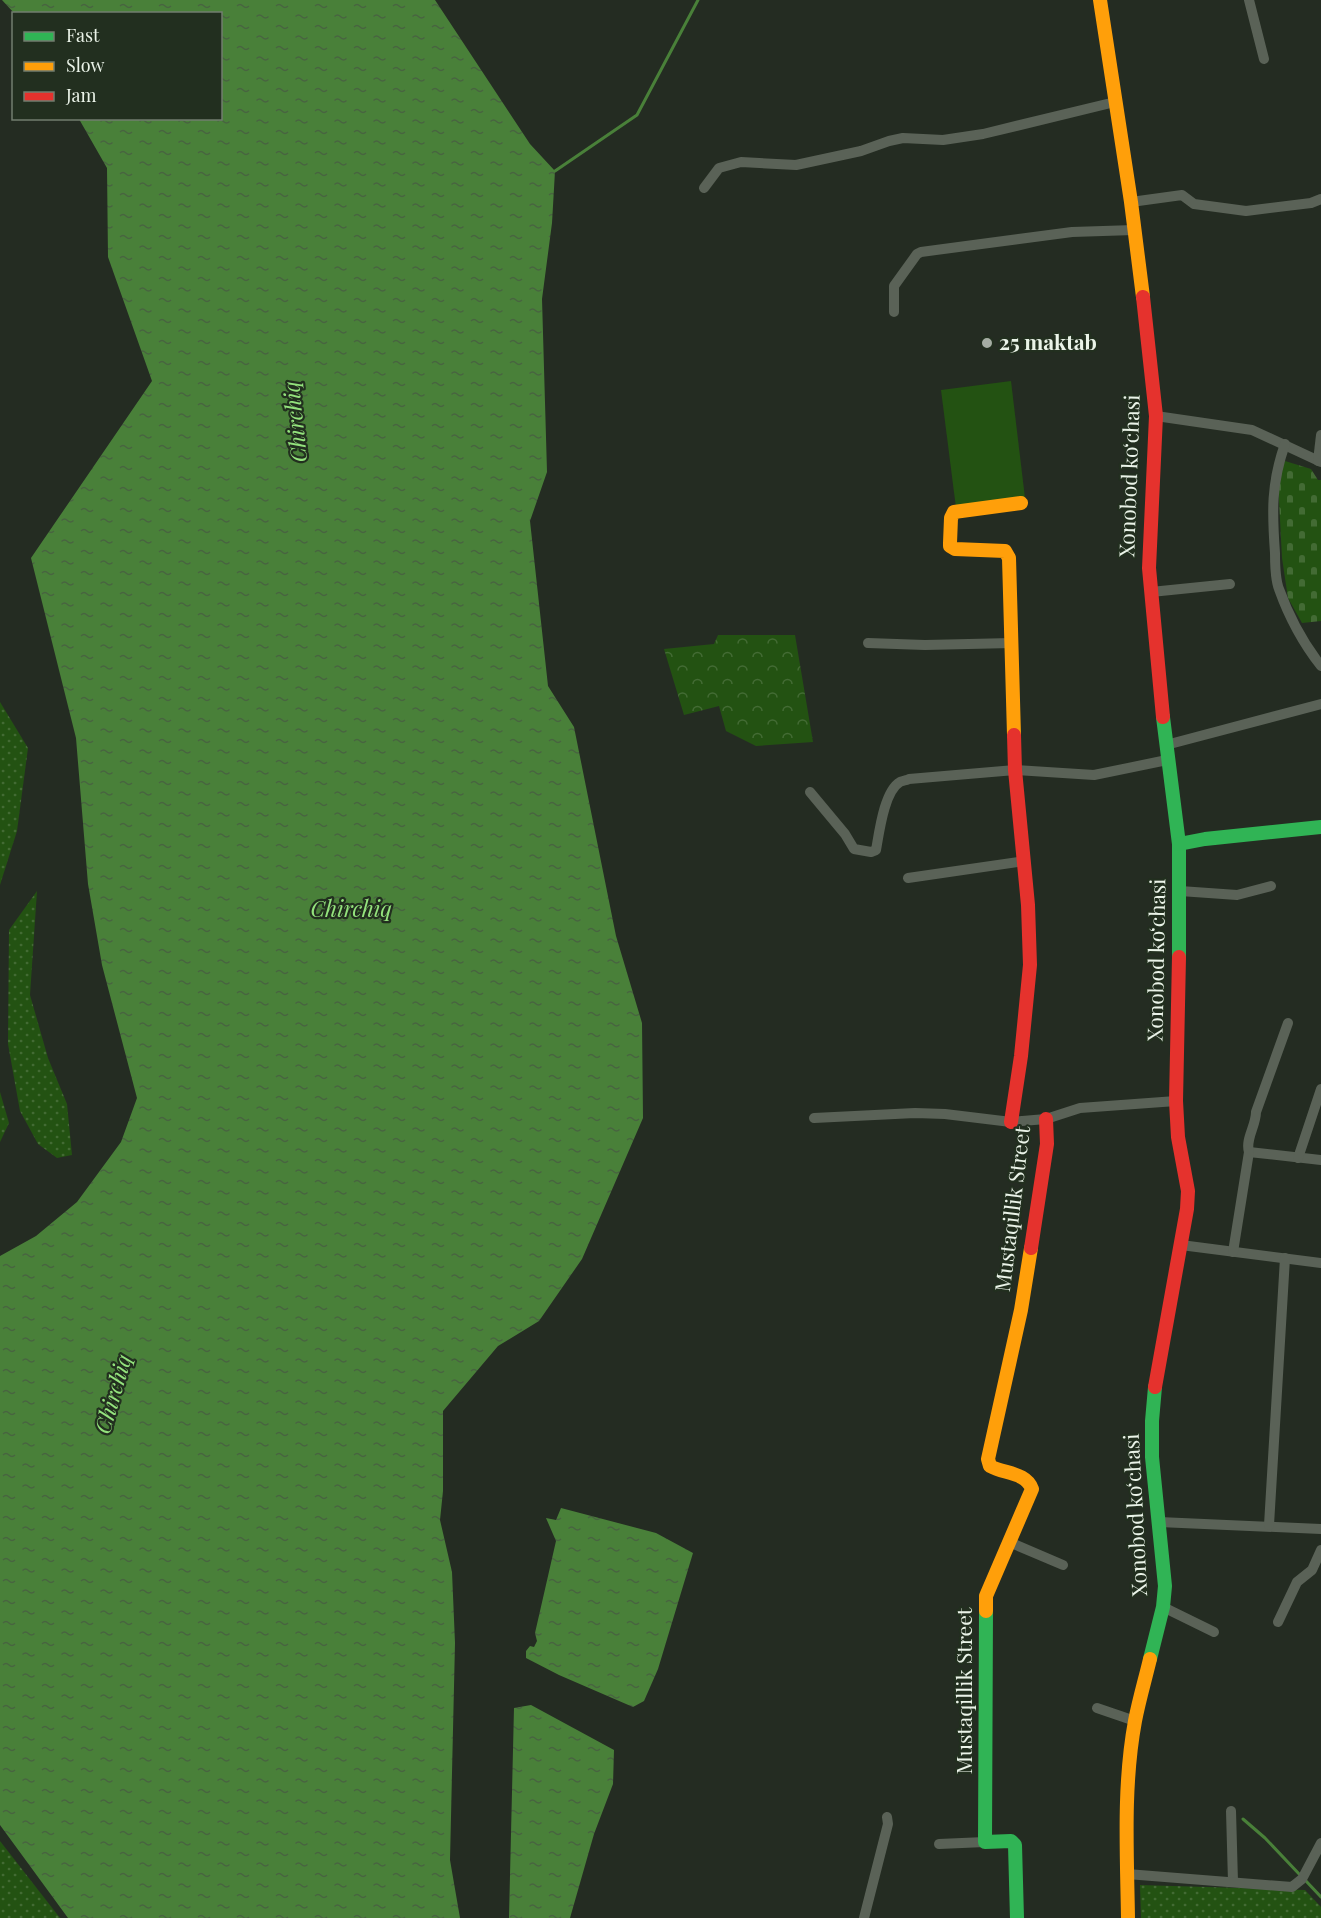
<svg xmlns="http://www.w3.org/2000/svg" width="1321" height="1918" viewBox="0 0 1321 1918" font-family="'Playfair Display',serif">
<defs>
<pattern id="grass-dots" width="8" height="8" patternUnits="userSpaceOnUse" patternTransform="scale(1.5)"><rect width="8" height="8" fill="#235212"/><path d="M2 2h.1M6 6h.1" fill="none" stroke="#436b34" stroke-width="1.8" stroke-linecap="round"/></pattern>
<pattern id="forest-crowns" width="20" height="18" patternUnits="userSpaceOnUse" patternTransform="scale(1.5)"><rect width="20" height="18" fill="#235212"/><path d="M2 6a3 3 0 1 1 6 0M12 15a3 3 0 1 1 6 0" fill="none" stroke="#436b34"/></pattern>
<pattern id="cemetery-stones" width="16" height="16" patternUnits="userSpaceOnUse" patternTransform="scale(1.5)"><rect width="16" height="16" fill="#235212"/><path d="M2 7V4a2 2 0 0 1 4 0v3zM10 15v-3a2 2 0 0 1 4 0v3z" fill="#436b34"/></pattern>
<pattern id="water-ripples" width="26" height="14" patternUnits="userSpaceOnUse" patternTransform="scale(1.5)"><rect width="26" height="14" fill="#498039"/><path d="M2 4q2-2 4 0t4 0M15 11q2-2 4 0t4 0" fill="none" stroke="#486440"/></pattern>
</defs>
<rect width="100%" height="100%" fill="#242c22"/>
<!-- grass -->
<g fill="url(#grass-dots)">
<path d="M0 702 28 748 17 831 0 885Z"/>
<path d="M37 891 30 995 48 1058 67 1104 72 1155 57 1158 38 1144 20 1111 8 1044 9 930Z"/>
<path d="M0 1092 9 1123 0 1142Z"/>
<path d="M0 1841 60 1918H0Z"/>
<path d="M1140 1885 1305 1890 1321 1907V1918H1141Z"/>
</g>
<!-- forest -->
<path fill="url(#forest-crowns)" d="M718 635H795L813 742 756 746 726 731 719 706 684 715 664 649 714 644Z"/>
<!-- cemetery -->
<path fill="url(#cemetery-stones)" d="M1285 461 1311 469 1318 480H1321V621L1302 623 1288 598 1282 558 1278 481Z"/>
<!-- pitch -->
<path fill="#235212" d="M1011 381 1025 498 956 508 941 390Z"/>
<!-- water -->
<g fill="url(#water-ripples)">
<path d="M2 0H435L530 144 555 171 552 223 542 299 547 472 530 521 548 686 574 727 616 936 642 1023 643 1118 582 1259 539 1321 498 1346 443 1411V1491L440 1520 452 1572 455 1643 450 1860 460 1918H68L0 1825V1256L36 1236 77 1202 121 1142 137 1098 102 965 88 884 76 738 31 558 152 381 108 257 107 168 79 119 220 118V14L14 13Z"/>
<path d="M561 1508 656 1533 693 1553 658 1669 644 1701 633 1707 559 1675 526 1658V1651L530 1646 534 1647 537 1641 535 1633 556 1541 546 1518 556 1520Z"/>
<path d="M531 1705 614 1750 613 1784 594 1834 570 1918H509L514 1708Z"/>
</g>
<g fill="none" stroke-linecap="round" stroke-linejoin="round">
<!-- stream -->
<g stroke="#498039" stroke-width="3">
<path d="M555 171 637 115 698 0"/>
<path d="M1243 1819 1265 1838 1301 1876"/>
<path d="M1306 1881 1321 1897"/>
</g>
<!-- street -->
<g stroke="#5a6257" stroke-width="10">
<path d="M1249 0 1264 59"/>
<path d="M704 188 719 168 741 162 796 165 861 151 889 141 903 138 943 140 983 134 1115 102"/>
<path d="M1131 202 1182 195 1194 204 1246 211 1311 203 1321 199"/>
<path d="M894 312V286L917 254 921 252 1072 232 1134 230"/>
<path d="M1156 416 1252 430 1321 462"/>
<path d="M1285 444C1271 484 1272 512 1275 553 1275 564 1275 579 1279 589 1289 617 1303 643 1321 666"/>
<path d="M1318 461 1321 435"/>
<path d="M1151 592 1230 584"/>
<path d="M868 643 925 645 1012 643"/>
<path d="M1166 745 1321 704"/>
<path d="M810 792 845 834 854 849 871 852 876 850C879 834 884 791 900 782 901 781 908 780 909 779L1015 770 1094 775 1167 760"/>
<path d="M908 878 1025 861"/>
<path d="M1180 891 1237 895 1271 886"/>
<path d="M814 1118 915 1113 945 1114 1011 1122 1046 1119 1080 1108 1176 1101"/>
<path d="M1249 1152 1321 1160"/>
<path d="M1298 1158 1321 1089"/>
<path d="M1181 1245 1321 1263"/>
<path d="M1233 1252 1249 1152C1245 1139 1256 1126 1256 1112L1288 1023"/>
<path d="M1159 1522 1321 1529"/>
<path d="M1269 1525 1285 1258"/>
<path d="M1009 1542 1063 1565"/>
<path d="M1163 1607 1214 1632"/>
<path d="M1278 1622 1297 1582 1312 1570 1321 1550"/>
<path d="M1097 1708 1135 1721"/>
<path d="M1231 1811 1233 1882"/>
<path d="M939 1844 985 1842"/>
<path d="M1127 1874 1292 1887 1302 1879 1321 1843"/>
<path d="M864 1918 888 1824 887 1817"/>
</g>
<!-- fast -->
<g stroke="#30b455" stroke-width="14">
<path d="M1163 717 1179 844V957"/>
<path d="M1179 844 1205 839 1321 827"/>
<path d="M986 1611 985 1842 1011 1841 1015 1845 1017 1918"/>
<path d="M1150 1659 1163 1607 1165 1586 1152 1457V1421L1155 1387"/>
</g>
<!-- slow -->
<g stroke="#ff9f0a" stroke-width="14">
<path d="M1100 0 1131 202 1143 297"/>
<path d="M1014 735 1009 558 1005 551 955 549 950 546V543L951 518 954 512 1021 503"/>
<path d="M986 1611V1596L1032 1489C1026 1472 1004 1474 990 1466L988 1459 1021 1310 1031 1248"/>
<path d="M1128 1918C1127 1853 1123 1786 1135 1721 1139 1700 1145 1680 1150 1659"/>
</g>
<!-- jam -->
<g stroke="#e5322d" stroke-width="14">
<path d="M1143 297 1156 416 1149 568 1163 717"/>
<path d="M1011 1122 1021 1056 1030 965 1028 905 1015 770 1014 735"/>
<path d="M1031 1248 1047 1144 1046 1119"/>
<path d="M1155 1387 1187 1209 1188 1191 1178 1137 1176 1101 1179 957"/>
</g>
</g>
<!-- markers -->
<circle fill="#a5ada3" stroke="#222f1f" stroke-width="2" cx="987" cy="343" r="6"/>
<g text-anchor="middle" stroke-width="4.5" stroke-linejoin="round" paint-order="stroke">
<!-- poi labels -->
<g font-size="21" font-weight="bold" fill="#eaf3e8" stroke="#222f1f" text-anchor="start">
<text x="999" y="350">25 maktab</text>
</g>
<!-- street labels -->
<g font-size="21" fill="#eaf3e8" stroke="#222f1f">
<text transform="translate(1130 476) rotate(-88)" y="7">Xonobod koʻchasi</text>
<text transform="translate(1157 960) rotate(-89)" y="7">Xonobod koʻchasi</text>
<text transform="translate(1013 1209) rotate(-83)" y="7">Mustaqillik Street</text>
<text transform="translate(1136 1515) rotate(-93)" y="7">Xonobod koʻchasi</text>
<text transform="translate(965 1691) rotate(-90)" y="7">Mustaqillik Street</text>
</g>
<!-- water labels -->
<g font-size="22" font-style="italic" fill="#94e37d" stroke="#222f1f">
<text transform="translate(295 422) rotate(-96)" y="8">Chirchiq</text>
<text x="351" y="917">Chirchiq</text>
<text transform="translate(113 1394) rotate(-74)" y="8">Chirchiq</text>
</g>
</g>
<!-- legend -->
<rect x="12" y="12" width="210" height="108" fill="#222f1f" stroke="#727d6f" stroke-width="1.5"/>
<rect x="24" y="32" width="30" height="9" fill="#30b455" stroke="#727d6f" stroke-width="1.5"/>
<text x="66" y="42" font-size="18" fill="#eaf3e8">Fast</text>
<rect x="24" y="62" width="30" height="9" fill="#ff9f0a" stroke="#727d6f" stroke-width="1.5"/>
<text x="66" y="72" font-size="18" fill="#eaf3e8">Slow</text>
<rect x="24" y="92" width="30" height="9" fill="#e5322d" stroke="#727d6f" stroke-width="1.5"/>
<text x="66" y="102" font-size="18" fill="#eaf3e8">Jam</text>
</svg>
